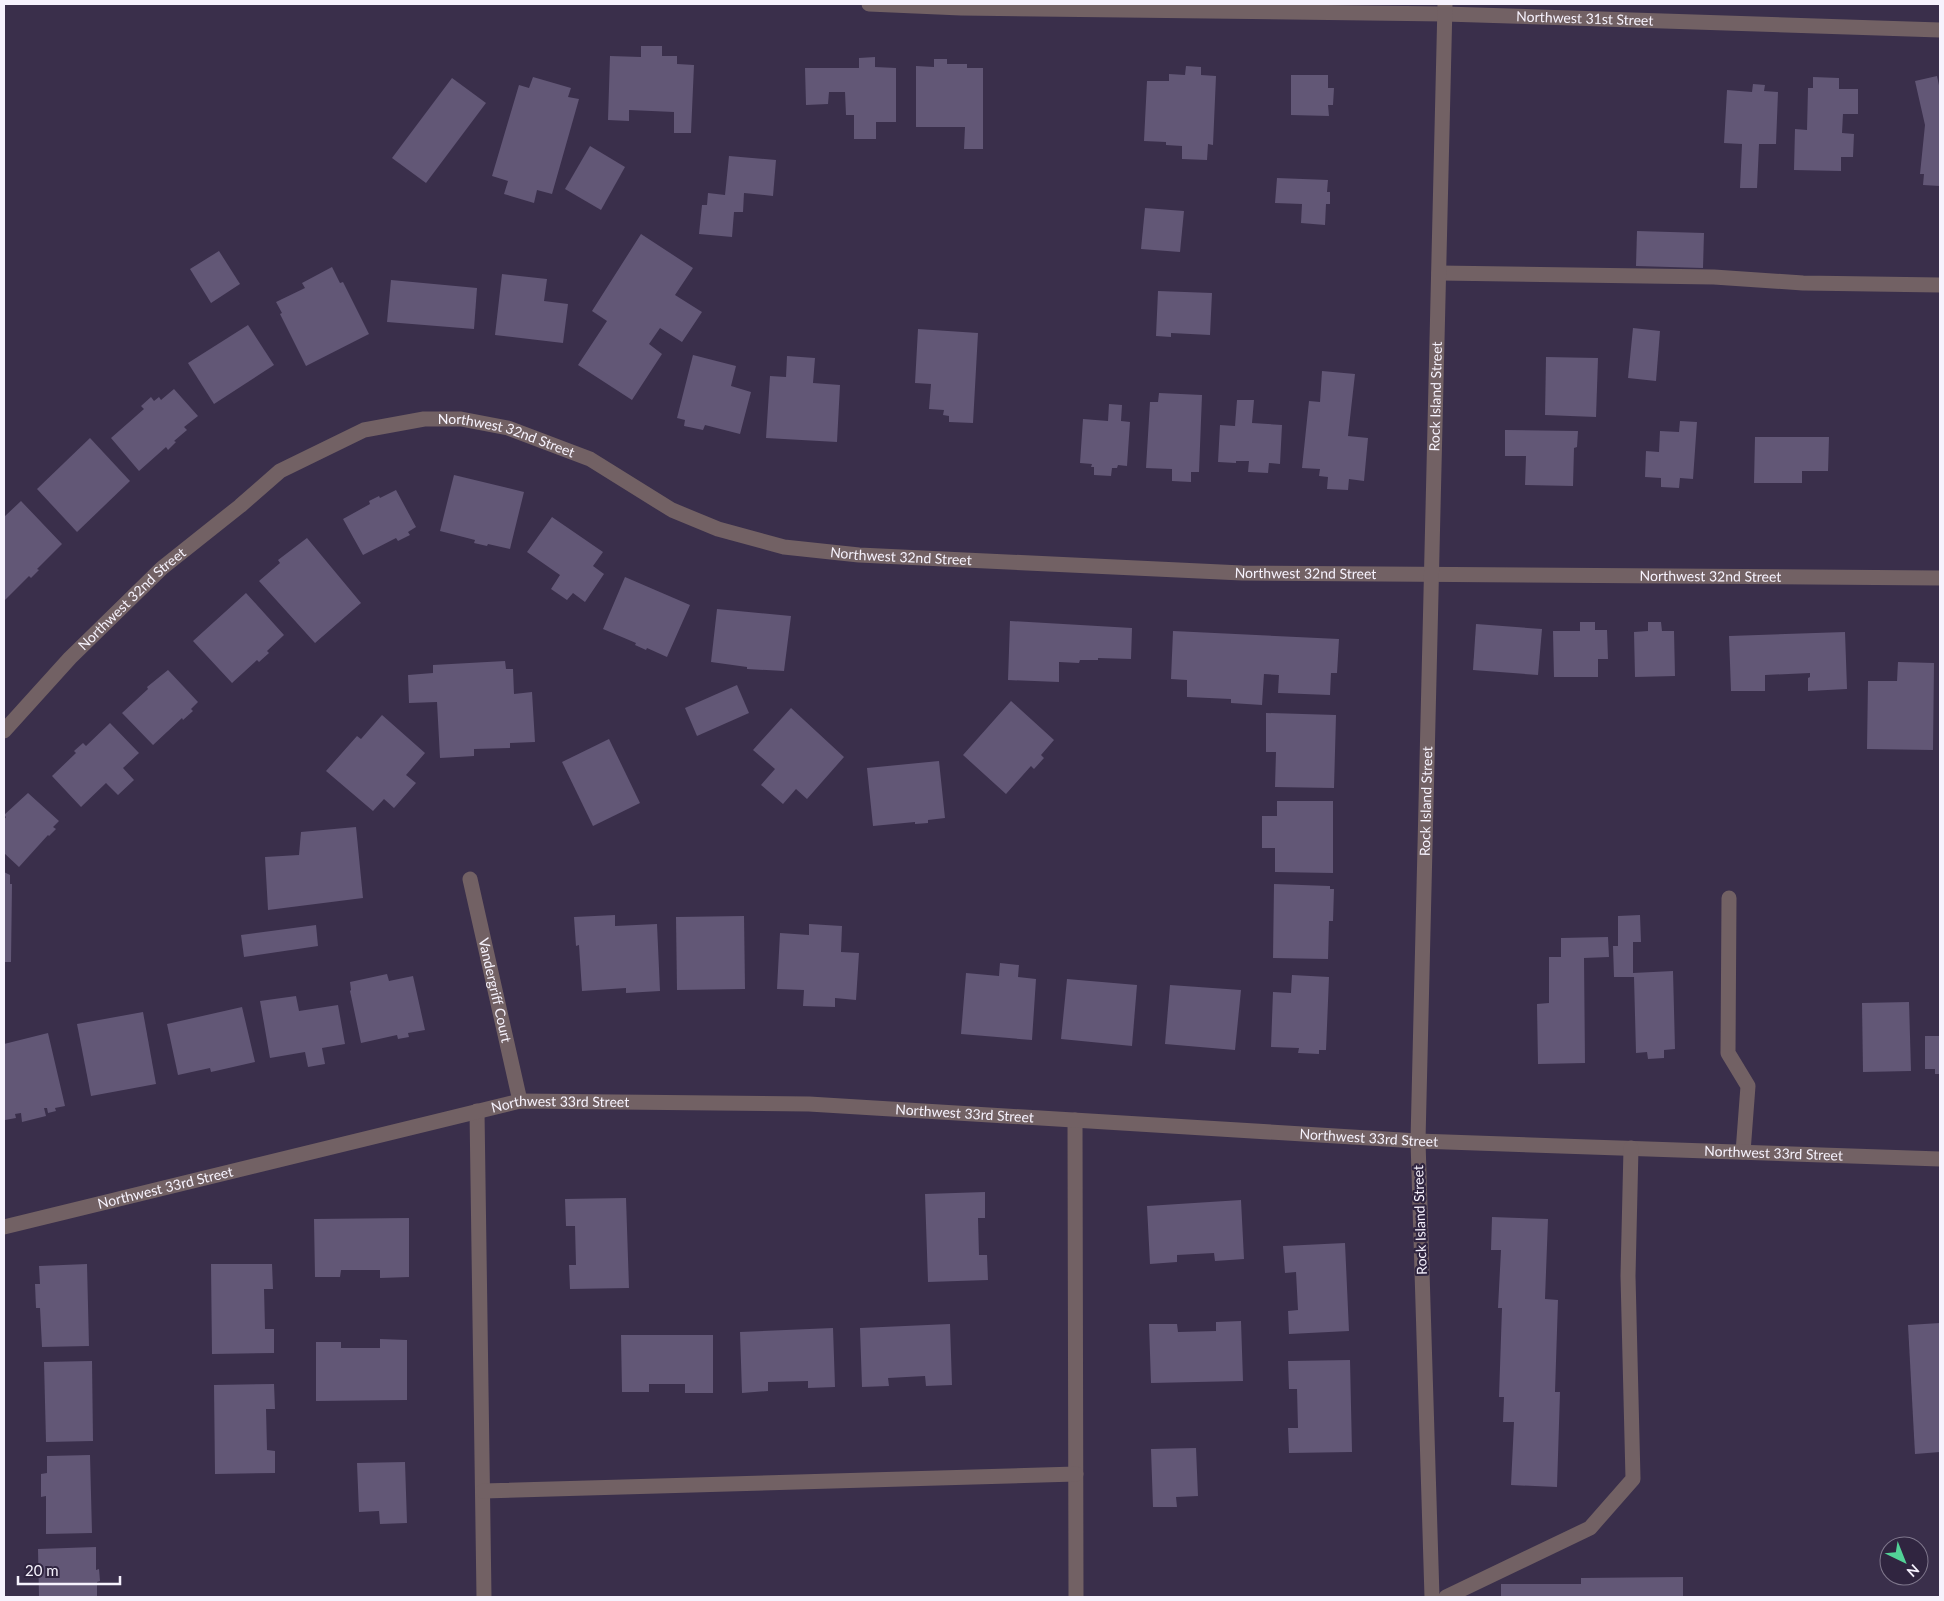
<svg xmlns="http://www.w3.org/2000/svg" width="1944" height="1601" viewBox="0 0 1944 1601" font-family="Lato,sans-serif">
<rect width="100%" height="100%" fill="#3a2f4b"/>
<!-- building -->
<g fill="#625776">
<path d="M641 46H662V56H677V64L694 65 691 133H674V112L629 110V121L608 120 610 56 641 57Z"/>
<path d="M875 57V67L896 68V122H876V139H854V115H846L845 92H829L828 104 806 105 805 68H859V58Z"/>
<path d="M934 59H947V64H967V68H983V149H964L965 127H916V66L934 67Z"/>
<path d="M1186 66 1201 67V75L1216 76 1213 145 1208 144 1207 160 1182 159V146L1166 145V142L1144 141 1147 81H1169V74L1185 75Z"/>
<path d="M1291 75H1328V88H1334L1333 105H1328L1329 116 1291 115Z"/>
<path d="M1937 76 1940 90V186L1923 185 1924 174H1920L1925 125 1915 81Z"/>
<path d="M533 77 571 88 568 97 579 99 552 194 537 190 534 203 504 194 508 181 492 176 519 85 529 88Z"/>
<path d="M1813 77 1839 78V89H1858V114H1843L1842 133 1854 134 1853 157H1841V171L1794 170 1795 129 1807 130 1808 88H1813Z"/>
<path d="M452 78 486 103 426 183 392 158Z"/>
<path d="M1753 84 1765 85 1764 91 1778 92 1776 144H1759L1757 188H1740L1742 144 1724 143 1727 90 1752 92Z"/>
<path d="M590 146 625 167 601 210 565 189Z"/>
<path d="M729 156 776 160 773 196 744 193 743 212H734L732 237 699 234 702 205H707L708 193 725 195Z"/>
<path d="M1277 178 1328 180 1327 192H1330V204H1326L1325 225 1301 223 1302 204 1275 203Z"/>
<path d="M1145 208 1184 211 1180 252 1141 249Z"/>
<path d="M1637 231 1704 233 1703 268 1636 266Z"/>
<path d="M641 234 693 268 675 295 702 312 682 342 660 328 649 344 662 354 632 400 578 365 607 321 592 311Z"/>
<path d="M219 251 240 284 211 303 190 269Z"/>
<path d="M332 267 340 283 343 282 369 334 306 366 280 314 282 313 276 302 305 288 302 283Z"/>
<path d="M502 274 547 279 544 301 568 304 563 343 495 335Z"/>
<path d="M391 280 477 288 474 329 387 322Z"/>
<path d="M1158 291 1212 293 1210 335 1171 333V337L1156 336Z"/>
<path d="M248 325 274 365 214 404 188 363Z"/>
<path d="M1633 328 1660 331 1656 381 1628 378Z"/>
<path d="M918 329 978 333 973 423 949 422V416L943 415 944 410 929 409 931 384 915 383Z"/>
<path d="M693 355 736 366 731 386 751 392 740 434 705 425 703 430 684 426 685 420 677 418Z"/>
<path d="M787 356 815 358 813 383 840 385 837 442 766 438 770 376 786 377Z"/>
<path d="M1546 357 1598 358 1596 417 1545 415Z"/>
<path d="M1322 371 1355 374 1348 436 1368 438 1364 481 1349 479 1348 490 1327 489 1328 477 1319 476 1320 469 1302 468 1309 401 1320 402Z"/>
<path d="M174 389 198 416 184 427 187 430 174 441 176 442 168 450 166 447 139 471 111 438 144 409 141 406 151 397 154 401 159 397 161 400Z"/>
<path d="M1159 393 1202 395 1199 472H1191V482L1172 481V469L1146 468 1150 402H1158Z"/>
<path d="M1237 400H1254L1252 423 1282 425 1280 464 1269 463 1268 473 1248 472 1249 461H1236V463L1218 462 1220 425 1235 426Z"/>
<path d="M1109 404 1122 405 1121 421 1130 422 1127 466 1118 465 1117 468H1112L1111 476 1094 475V467H1091L1092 464 1080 463 1083 419 1108 421Z"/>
<path d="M1680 421 1697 422 1693 479 1680 478 1679 488 1661 487V478L1645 477 1646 451 1659 452 1660 431 1679 432Z"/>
<path d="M1505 430 1578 431 1577 447 1574 448 1573 486 1525 485 1526 456H1505Z"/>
<path d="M1755 437H1829L1828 471H1802V483H1754Z"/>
<path d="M90 438 130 481 77 532 37 489Z"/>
<path d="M454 475 524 492 510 549 488 544 487 546 474 543 475 540 440 531Z"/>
<path d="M396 490 416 527 408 532 410 535 398 541 396 538 363 555 343 519 370 504 369 501 379 496 380 498Z"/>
<path d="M21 501 62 544 37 569 39 570 31 578 29 576 4 601V517Z"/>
<path d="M552 517 603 552 593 566 604 574 585 602 573 593 567 600 551 589 560 575 527 552Z"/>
<path d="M307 538 361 603 315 643 259 581 280 563 278 560Z"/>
<path d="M625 577 690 605 667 657 647 648 646 650 635 645 636 643 603 629Z"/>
<path d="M246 593 284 635 267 651 269 653 259 662 257 660 232 683 193 641Z"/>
<path d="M717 609 791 616 784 671 747 669V667L711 662Z"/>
<path d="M1010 621 1132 628 1131 659 1098 658V660H1080L1079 663 1059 662V682L1008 680Z"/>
<path d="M1580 622H1595V630H1607L1608 659H1598V677H1554L1553 631H1580Z"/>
<path d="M1648 622H1661L1662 631H1674L1675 676 1635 677 1634 632 1648 631Z"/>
<path d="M1476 624 1542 629 1538 675 1473 670Z"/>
<path d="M1173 631 1339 639 1337 673H1331L1330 695 1278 693 1279 675 1264 674 1262 705 1231 703V699L1187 697V680L1171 679Z"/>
<path d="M1845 632 1847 689 1808 691V678L1810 677V673L1765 675V691H1731L1729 636Z"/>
<path d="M505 661 506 669H513L514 694 532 692 535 742 510 743V748L474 749V756L440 758 437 702 409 703 408 675 433 673V665Z"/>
<path d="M1898 662 1934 663 1933 750 1867 749 1868 681H1897Z"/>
<path d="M168 670 198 702 191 709 193 711 183 720 182 718 153 745 122 713 148 689 147 687Z"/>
<path d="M737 685 749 713 697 736 685 708Z"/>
<path d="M1011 701 1054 740 1041 755 1044 758 1034 769 1031 766 1006 794 963 755Z"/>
<path d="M791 708 844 757 807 799 796 789 783 804 761 785 775 769 753 750Z"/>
<path d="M1266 713 1336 715 1334 788 1275 787 1276 752H1266Z"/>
<path d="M382 715 425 753 406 775 416 783 394 808 384 799 373 811 326 771 357 736 361 739Z"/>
<path d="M110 723 139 753 123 768 134 780 118 795 106 783 81 807 52 776 76 753 74 751 83 743 86 746Z"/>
<path d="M609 739 640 803 593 826 562 762Z"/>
<path d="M939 761 945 818 928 820V823L915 824V822L873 826 867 768Z"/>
<path d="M28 793 59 821 53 827 56 829 49 836 48 835 19 867 4 853V820L6 817 4 815Z"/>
<path d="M1277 801H1333V873L1275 872V848H1262V816H1277Z"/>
<path d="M356 827 363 898 268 910 265 857 299 855 301 832Z"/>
<path d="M4 872 10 875V884H12L11 962H4Z"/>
<path d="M1274 884 1330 886V889H1334L1333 921H1329L1328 959 1273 958Z"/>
<path d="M615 915V926L657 924 660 991 626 993V988L582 991 579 945 576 946 574 917Z"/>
<path d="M1640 915 1641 942H1633V973L1673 971 1675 1049 1664 1050V1058L1648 1059 1647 1052 1636 1053 1634 977H1614L1613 946H1618V916Z"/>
<path d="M744 916 745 989 677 990 676 917Z"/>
<path d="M809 924 842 926 841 952 859 953 856 1000 835 998V1007L803 1006 804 990 777 989 780 933 809 935Z"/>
<path d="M316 925 318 946 244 957 241 935Z"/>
<path d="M1608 937 1609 957 1584 958 1585 1063 1538 1064 1537 1004 1549 1003V957H1561V938Z"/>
<path d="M1000 963 1019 965 1018 977 1036 979 1032 1040 961 1034 966 973 999 976Z"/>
<path d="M387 974 389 981 413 976 425 1030 408 1033 409 1037 398 1039 397 1035 361 1043 350 991 351 990 350 982Z"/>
<path d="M1292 975 1329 977 1326 1050H1319V1054L1298 1053 1299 1048 1271 1047 1273 992 1291 993Z"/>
<path d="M1067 979 1137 985 1132 1046 1061 1039Z"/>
<path d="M1170 985 1241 990 1235 1050 1165 1044Z"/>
<path d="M296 996 299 1011 338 1005 345 1044 322 1048 325 1064 308 1067 305 1052 270 1058 260 1001Z"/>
<path d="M1909 1002 1911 1071 1863 1072 1862 1003Z"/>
<path d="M242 1007 255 1062 211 1072 210 1068 178 1075 167 1024Z"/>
<path d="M143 1012 156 1084 91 1096 77 1024Z"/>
<path d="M48 1033 65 1106 55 1108 56 1111 48 1113 47 1108H44L46 1116 22 1122 21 1113 15 1114 16 1118 5 1120 4 1044Z"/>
<path d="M1925 1036H1940V1074H1935V1069H1925Z"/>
<path d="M985 1192V1218H978L979 1255H987L988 1280 928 1282 925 1194Z"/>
<path d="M626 1198 629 1288 570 1289 569 1265H576L575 1226H566L565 1199Z"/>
<path d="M1241 1200 1244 1259 1215 1261 1214 1253 1177 1255V1262L1150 1264 1147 1206Z"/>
<path d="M1492 1217 1548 1219 1545 1299 1558 1300 1555 1392H1560L1557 1487 1511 1485 1514 1422H1503L1504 1397H1499L1502 1308H1498L1501 1250H1491Z"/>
<path d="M409 1218V1277L380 1278V1270H341L340 1277H315L314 1219Z"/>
<path d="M1345 1243 1349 1331 1289 1334 1288 1311 1298 1310 1296 1272 1285 1273 1283 1246Z"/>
<path d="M87 1264 89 1346 42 1347 40 1308H36L35 1284H40L39 1266Z"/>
<path d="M211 1264H272L273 1289H264L265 1329H274V1353L212 1354Z"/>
<path d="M1241 1321 1243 1381 1151 1383 1149 1324H1177L1178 1332 1216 1331V1322Z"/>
<path d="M1940 1323V1452L1915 1454 1908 1325Z"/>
<path d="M950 1324 952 1385 926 1386 925 1376 888 1378 889 1386 862 1387 860 1328Z"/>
<path d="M833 1328 835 1387 808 1388V1381L768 1382V1391L742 1393 740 1332Z"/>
<path d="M621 1335H713V1393H685V1384H649V1392H622Z"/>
<path d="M380 1339 407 1340V1400L316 1401V1342H341V1348H380Z"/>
<path d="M1350 1360 1352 1452 1289 1453 1288 1428H1298L1297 1389H1289L1288 1361Z"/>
<path d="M92 1361 93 1441 46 1442 44 1362Z"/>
<path d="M274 1384 275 1409H266L267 1450 275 1451V1473L215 1474 214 1385Z"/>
<path d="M1196 1448 1198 1496 1176 1497 1177 1507H1153L1151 1449Z"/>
<path d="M90 1455 92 1533 46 1534V1496L41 1497V1474L47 1473V1456Z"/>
<path d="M405 1462 407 1523 380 1524 379 1511 359 1512 357 1463Z"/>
<path d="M96 1547V1570L99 1569 100 1581 97 1582V1597H39L38 1549Z"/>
<path d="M1683 1577V1597H1501V1584H1581V1578Z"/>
</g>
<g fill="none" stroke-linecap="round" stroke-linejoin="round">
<!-- minor -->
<g stroke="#726164" stroke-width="15">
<path id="s1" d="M869 4 961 8 1445 14 1940 30"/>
<path d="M1439 273 1714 277 1803 283 1940 285"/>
<path id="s2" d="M4 731 70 658 162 568 240 506 280 471 364 430 424 419H461L508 428 590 459 672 510 718 529 784 547 859 555 1242 573 1940 578"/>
<path id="s3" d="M470 879 520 1101"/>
<path d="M1729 898 1728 1053 1748 1086 1743 1152"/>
<path d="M477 1111 484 1597"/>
<path d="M1075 1120 1076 1597"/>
<path id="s4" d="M4 1227 520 1101 809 1104 1418 1141 1940 1159"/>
<path d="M483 1491 1076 1474"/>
<path id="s5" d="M1432 1597 1418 1141 1445 4"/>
<path d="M1446 1597 1590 1528 1633 1479 1628 1276 1631 1148"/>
</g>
</g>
<g text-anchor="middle" stroke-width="4.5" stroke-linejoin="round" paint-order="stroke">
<!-- street labels -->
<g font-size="14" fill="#f6f2fd" stroke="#302540">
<text dy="5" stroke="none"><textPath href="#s1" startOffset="716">Northwest 31st Street</textPath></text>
<text dy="5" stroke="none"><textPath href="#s5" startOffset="1201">Rock Island Street</textPath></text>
<text dy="5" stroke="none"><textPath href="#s2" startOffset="619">Northwest 32nd Street</textPath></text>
<text dy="5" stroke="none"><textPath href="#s2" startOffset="1039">Northwest 32nd Street</textPath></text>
<text dy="5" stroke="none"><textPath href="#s2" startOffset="1444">Northwest 32nd Street</textPath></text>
<text dy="5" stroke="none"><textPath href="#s2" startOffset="1849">Northwest 32nd Street</textPath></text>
<text dy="5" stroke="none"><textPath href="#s2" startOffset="184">Northwest 32nd Street</textPath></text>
<text dy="5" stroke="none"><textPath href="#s5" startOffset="796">Rock Island Street</textPath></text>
<text dy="5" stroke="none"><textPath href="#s3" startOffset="114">Vandergriff Court</textPath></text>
<text dy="5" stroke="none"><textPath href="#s4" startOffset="571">Northwest 33rd Street</textPath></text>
<text dy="5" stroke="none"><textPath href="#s4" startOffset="976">Northwest 33rd Street</textPath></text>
<text dy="5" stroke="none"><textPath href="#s4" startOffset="1381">Northwest 33rd Street</textPath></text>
<text dy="5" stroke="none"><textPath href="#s4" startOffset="1786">Northwest 33rd Street</textPath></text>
<text dy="5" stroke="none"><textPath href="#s4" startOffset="166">Northwest 33rd Street</textPath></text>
<text transform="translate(1420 1220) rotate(-92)" y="5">Rock Island Street</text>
</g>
</g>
<!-- border -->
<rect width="1944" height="1601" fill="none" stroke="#f6f2fd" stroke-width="10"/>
<!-- north arrow -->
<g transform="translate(1904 1561) rotate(137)"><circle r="24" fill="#302540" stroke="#7f778c"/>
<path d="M0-4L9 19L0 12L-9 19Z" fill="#52d397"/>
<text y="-8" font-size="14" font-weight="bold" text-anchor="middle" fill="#f6f2fd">N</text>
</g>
<!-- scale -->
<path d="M18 1576v8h102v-8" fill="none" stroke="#f6f2fd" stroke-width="2.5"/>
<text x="25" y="1576" font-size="15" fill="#f6f2fd" stroke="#302540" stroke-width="4" paint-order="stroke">20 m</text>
</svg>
